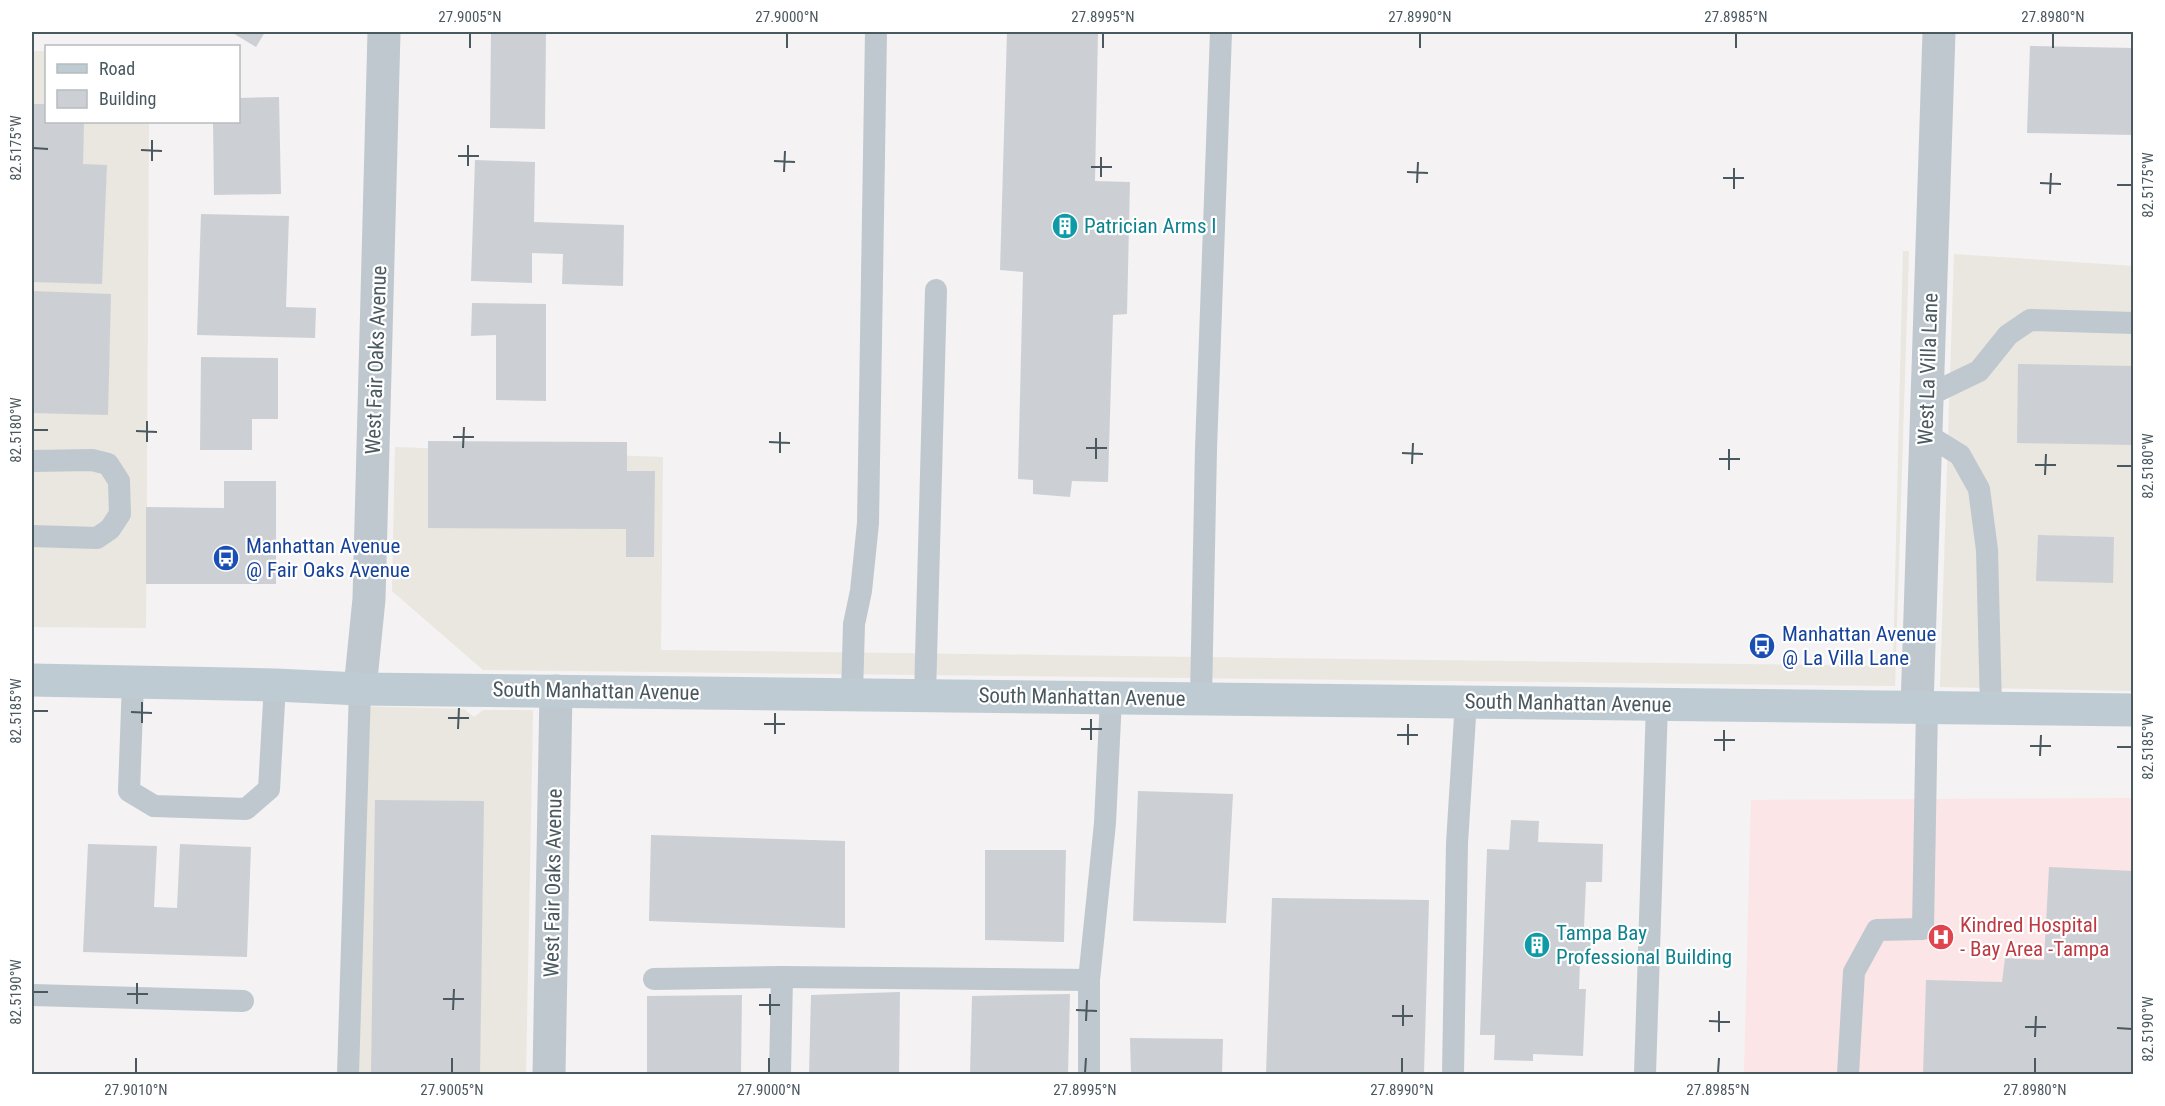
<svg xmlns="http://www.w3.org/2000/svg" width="2165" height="1106" viewBox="0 0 2165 1106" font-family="'Roboto Condensed',sans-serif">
<rect width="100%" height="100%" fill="#f4f2f2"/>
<!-- commercial -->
<g fill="#eae6e0">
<path d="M32 51H46V122H149L146 628 32 627Z"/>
<path d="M1903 251H1909L1895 686 483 670 392 591 395 447 663 457 661 650 1893 666Z"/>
<path d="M1954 254 2133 266V691L1940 687Z"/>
<path d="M358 706 464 709 474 717 483 710H533L526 1074H339Z"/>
</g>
<!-- medical -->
<path fill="#fbe5e6" d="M2133 798V1074H1744L1751 800Z"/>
<!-- building -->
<g fill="#ccd0d4">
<path d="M231 32H265L256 47Z"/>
<path d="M491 32H546L545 129 490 128Z"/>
<path d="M1007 32H1098L1095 181 1130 182 1127 314 1113 315 1108 482 1072 481 1070 497 1033 494V480L1018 479 1023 272 1000 270Z"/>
<path d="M2030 46 2134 48V135L2027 133Z"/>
<path d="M279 97 281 194 214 195 213 122H238V98Z"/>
<path d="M32 104H46V122H84L83 164 107 165 102 284 32 282Z"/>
<path d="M475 160 535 162 534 222 624 225 623 286 562 284 563 254 532 253V283L471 281Z"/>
<path d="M201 214 289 216 286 307 316 308 315 338 197 335Z"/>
<path d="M32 291 111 294 108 415 32 413Z"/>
<path d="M472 303 546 304V401L496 400V335L471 336Z"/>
<path d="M201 357 278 358V419H252V450H200Z"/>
<path d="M2018 364 2134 366V445L2017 443Z"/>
<path d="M428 441 627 442V471H655L654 557H626V529L428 528Z"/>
<path d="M224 481H276V584H146V507L224 508Z"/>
<path d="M2038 535 2114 537 2113 583 2036 581Z"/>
<path d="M1138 791 1233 794 1226 923 1133 921Z"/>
<path d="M375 800 484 801 480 1074H371Z"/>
<path d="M1511 820 1539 821 1538 842 1603 844 1602 882H1586L1584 927H1591L1590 963H1580L1579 989H1586L1583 1056 1533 1054V1061L1494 1060 1495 1035H1480L1487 849 1509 850Z"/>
<path d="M651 835 845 841V928L649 921Z"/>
<path d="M88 844 157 846 154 907 177 908 180 844 251 847 247 957 83 952Z"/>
<path d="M985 850H1066L1064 942 985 940Z"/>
<path d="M2049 867 2134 871V1074H1923L1926 980 2002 982 2005 958 2044 960Z"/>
<path d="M1272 898 1429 900 1424 1074H1266Z"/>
<path d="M900 992 899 1074H809L811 995Z"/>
<path d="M1070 994 1068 1074H970L972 996Z"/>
<path d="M742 995 741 1074H647V996Z"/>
<path d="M1130 1038 1223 1039 1222 1074H1131Z"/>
</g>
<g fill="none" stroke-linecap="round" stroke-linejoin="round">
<!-- service -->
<g stroke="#bec8ce" stroke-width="22">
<path d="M1927 396 1979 371 2008 335 2030 320 2134 323"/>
<path d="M1926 434 1960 455 1979 489 1987 550 1991 708"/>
<path d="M32 461 92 460 108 464 119 481 120 514 110 529 97 538 32 536"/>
<path d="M133 682 129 791 154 806 246 809 269 789 275 685"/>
<path d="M852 694 854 624 861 591 868 523 876 32"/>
<path d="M925 695 936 290"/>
<path d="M1201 698 1206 449 1221 32"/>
<path d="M782 977 1089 980 1105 823 1111 698"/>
<path d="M654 979 782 977 780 1074"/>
<path d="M32 995 243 1001"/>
<path d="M348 1074 360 689"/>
<path d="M1089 1074V980"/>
<path d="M1453 1074 1457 843 1466 701"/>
<path d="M1645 1074 1657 704"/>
<path d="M1848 1074 1854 972 1877 930 1923 929 1927 707"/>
</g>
<!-- minor -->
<g stroke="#bec8ce" stroke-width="33">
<path d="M360 689 369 599 384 32"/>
<path d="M1917 707 1939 32"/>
<path d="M549 1074 556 691"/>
</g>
<!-- secondary -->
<path stroke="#becbd3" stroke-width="33" d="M32 680 275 685 360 689 2134 710"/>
</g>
<!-- ticks -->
<path fill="none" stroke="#4a585f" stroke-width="2" d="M470 48V33M787 48V33M1103 48V33M1420 48V33M1736 48V33M2053 48V33M33 148 48 149M141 150 162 151M458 156H479M152 161V140M774 161 795 162M468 166V145M1091 167H1112M784 172 785 151M1407 172 1428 173M1101 177V157M1723 178H1744M1417 183 1418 162M2040 183 2061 184M2117 185H2132M1734 189V168M2050 194 2051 173M33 430H48M136 431 157 432M453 437H474M147 442V421M769 442 790 443M463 448 464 427M1086 448H1107M780 453V432M1402 453 1423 454M1096 459V438M1719 459H1740M1412 464 1413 443M2035 465H2056M2117 466H2132M1729 470V449M2045 475 2046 454M33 711H48M131 712 152 713M448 718H469M142 723V702M764 724H785M458 729 459 708M1081 729H1102M775 734V713M1397 735H1418M1091 740V719M1714 740H1735M1408 745V724M2030 746H2051M2117 747H2132M1724 751V730M2040 756 2041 735M33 992H48M127 994H148M443 999H464M137 1004V983M759 1005H780M453 1010 454 989M1076 1010 1097 1011M770 1015V994M1392 1016H1413M1086 1021 1087 1000M1709 1021 1730 1022M1403 1026V1005M2025 1027H2046M2117 1028 2132 1029M1719 1032V1011M2035 1037 2036 1016M136 1073V1058M452 1073V1058M769 1073V1058M1085 1073 1086 1058M1402 1073V1058M1718 1073 1719 1058M2035 1073V1058"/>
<!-- icons -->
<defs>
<symbol id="building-disc" viewBox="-11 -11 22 22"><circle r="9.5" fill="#0f9aa8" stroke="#fff"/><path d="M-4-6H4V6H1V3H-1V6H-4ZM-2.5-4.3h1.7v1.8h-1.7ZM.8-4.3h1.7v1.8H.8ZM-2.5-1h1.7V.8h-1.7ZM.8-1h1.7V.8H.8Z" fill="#fff"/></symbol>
<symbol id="bus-disc" viewBox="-11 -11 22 22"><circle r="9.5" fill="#1a4fb4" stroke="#fff"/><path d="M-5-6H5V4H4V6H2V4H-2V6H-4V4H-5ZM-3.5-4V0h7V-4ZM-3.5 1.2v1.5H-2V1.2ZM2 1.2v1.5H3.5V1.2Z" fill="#fff"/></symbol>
<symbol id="hospital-disc" viewBox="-11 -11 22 22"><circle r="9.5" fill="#e0444e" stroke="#fff"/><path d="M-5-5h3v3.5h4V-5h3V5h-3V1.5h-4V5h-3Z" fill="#fff"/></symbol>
</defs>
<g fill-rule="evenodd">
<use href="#building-disc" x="1050" y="211" width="30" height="30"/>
<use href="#bus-disc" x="211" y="543" width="30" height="30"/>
<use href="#bus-disc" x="1747" y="631" width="30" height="30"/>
<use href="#hospital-disc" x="1926" y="922" width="30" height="30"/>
<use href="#building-disc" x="1522" y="930" width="30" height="30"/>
</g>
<g text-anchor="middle" stroke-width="4.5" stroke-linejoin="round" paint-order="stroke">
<!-- culture labels -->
<g font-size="21" fill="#0d838f" stroke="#fff" text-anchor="start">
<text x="1084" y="233">Patrician Arms I</text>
<text x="1556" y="940">Tampa Bay<tspan x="1556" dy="24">Professional Building</tspan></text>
</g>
<!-- street labels -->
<g font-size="21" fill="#4a585f" stroke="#fff">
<text transform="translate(376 360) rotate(-88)" y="7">West Fair Oaks Avenue</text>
<text transform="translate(1928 369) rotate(-88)" y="7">West La Villa Lane</text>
<text transform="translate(596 691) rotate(1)" y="7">South Manhattan Avenue</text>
<text transform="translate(1082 697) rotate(1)" y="7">South Manhattan Avenue</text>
<text transform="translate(1568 703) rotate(1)" y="7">South Manhattan Avenue</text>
<text transform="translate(553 883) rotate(-89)" y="7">West Fair Oaks Avenue</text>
</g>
<!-- transit labels -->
<g font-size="21" fill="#164399" stroke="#fff" text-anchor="start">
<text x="246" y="553">Manhattan Avenue<tspan x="246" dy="24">@ Fair Oaks Avenue</tspan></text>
<text x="1782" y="641">Manhattan Avenue<tspan x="1782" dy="24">@ La Villa Lane</tspan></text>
</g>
<!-- health labels -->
<g font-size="21" fill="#be3a42" stroke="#fff" text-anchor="start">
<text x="1960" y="932">Kindred Hospital<tspan x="1960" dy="24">- Bay Area -Tampa</tspan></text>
</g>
</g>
<!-- border -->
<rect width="2165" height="1106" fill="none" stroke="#ffffff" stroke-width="66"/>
<!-- legend -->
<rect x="45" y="45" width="195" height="78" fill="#ffffff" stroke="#b7bcbf" stroke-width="1.5"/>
<rect x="57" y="64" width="30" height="9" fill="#becbd3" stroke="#b7bcbf" stroke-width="1.5"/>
<text x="99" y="75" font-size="18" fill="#4a585f">Road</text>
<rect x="57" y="90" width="30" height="18" fill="#ccd0d4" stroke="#b7bcbf" stroke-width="1.5"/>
<text x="99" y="105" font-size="18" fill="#4a585f">Building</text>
<rect x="33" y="33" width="2099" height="1040" fill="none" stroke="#4a585f" stroke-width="2"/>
<g font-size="15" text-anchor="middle" fill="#4a585f">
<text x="470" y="22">27.9005°N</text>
<text x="787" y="22">27.9000°N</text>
<text x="1103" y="22">27.8995°N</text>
<text x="1420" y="22">27.8990°N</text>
<text x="1736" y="22">27.8985°N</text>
<text x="2053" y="22">27.8980°N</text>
<text transform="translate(16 148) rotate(-90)" y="5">82.5175°W</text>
<text transform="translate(2148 185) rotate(-90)" y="5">82.5175°W</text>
<text transform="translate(16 430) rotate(-90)" y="5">82.5180°W</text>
<text transform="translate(2148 466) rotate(-90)" y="5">82.5180°W</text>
<text transform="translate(16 711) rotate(-90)" y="5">82.5185°W</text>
<text transform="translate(2148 747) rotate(-90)" y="5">82.5185°W</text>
<text transform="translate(16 992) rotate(-90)" y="5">82.5190°W</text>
<text transform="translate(2148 1029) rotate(-90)" y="5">82.5190°W</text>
<text x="136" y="1095">27.9010°N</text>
<text x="452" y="1095">27.9005°N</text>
<text x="769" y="1095">27.9000°N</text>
<text x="1085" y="1095">27.8995°N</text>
<text x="1402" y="1095">27.8990°N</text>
<text x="1718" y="1095">27.8985°N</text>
<text x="2035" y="1095">27.8980°N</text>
</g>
</svg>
